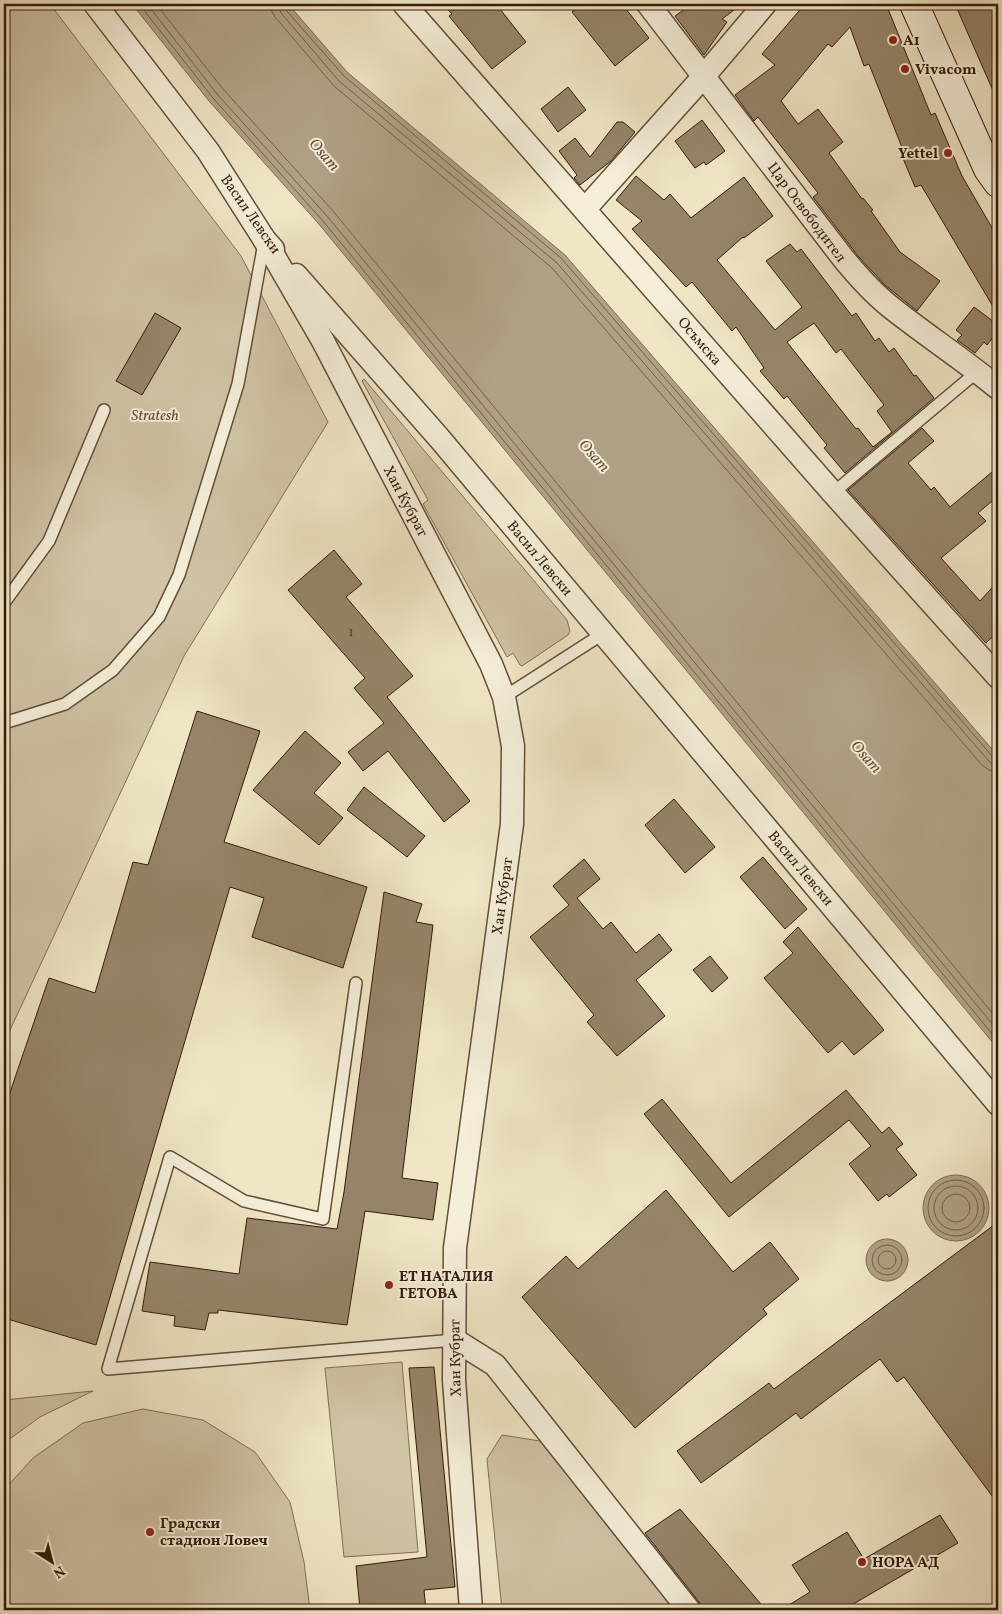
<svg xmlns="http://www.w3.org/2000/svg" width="1002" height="1614" viewBox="0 0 1002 1614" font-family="Vollkorn,serif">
<rect width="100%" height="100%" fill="#f0e6c6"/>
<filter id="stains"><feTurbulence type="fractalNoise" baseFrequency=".004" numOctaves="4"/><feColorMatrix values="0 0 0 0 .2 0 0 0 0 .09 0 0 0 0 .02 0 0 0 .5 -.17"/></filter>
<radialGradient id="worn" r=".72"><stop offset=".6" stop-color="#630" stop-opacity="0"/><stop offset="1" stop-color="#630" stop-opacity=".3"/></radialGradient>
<!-- green -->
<g fill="#d0c3a6" stroke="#826f58">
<path d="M4 4H50L241 256 328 422 184 656 4 1043Z"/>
<path d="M364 379 567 620 570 631 568 635 522 666 520 665 513 653 507 657 423 504 428 500 362 381Z"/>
<path d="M402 1362 418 1552 344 1557 325 1368Z"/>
<path d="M93 1391 40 1417 4 1443V1400Z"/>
<path d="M143 1409 203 1420 255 1452 290 1502 304 1562 310 1610H4V1490L33 1458 83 1423Z"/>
<path d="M502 1435 540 1441 675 1610H502L487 1459Z"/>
</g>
<!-- water -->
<g fill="#b0a186" stroke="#7e6b54">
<path d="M132 4H288L347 72 565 255 998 756V1049L318 223 209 101Z"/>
<circle cx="956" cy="1208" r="33"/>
<circle cx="887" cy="1260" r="21"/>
</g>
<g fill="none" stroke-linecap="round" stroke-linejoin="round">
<!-- shore -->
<g stroke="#725e48" stroke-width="1">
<path d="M139 4 213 98 322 220 998 1041"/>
<path d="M147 4 217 94 327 216 998 1031"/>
<path d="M156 4 223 89 333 211 998 1020"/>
<path d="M270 4 271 10 275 17 334 86 552 268 982 765 989 770 998 772"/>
<path d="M278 4 281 13 339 81 557 263 988 760 992 764 998 765"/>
<path d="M284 4 285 9 344 76 561 258 992 756 998 758"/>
<circle cx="956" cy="1208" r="28"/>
<circle cx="956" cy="1208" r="22"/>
<circle cx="956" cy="1208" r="14"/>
<circle cx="887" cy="1260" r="15"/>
<circle cx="887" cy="1260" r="9"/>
</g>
</g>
<!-- building -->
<g fill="#96856b" stroke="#341b09" fill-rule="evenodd">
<path d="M443 4H496L526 42 492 69 449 16 452 14Z"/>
<path d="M583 4H622L649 38 615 66 572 12Z"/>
<path d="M692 4H742L722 19 727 22 704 55 675 16Z"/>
<path d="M805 4H886L931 115 935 113 962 176 998 238V315L921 185 915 187 902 156 905 155 869 64 864 66 850 27 832 47 828 44 781 101 798 124 818 109 843 142 829 153 862 199 863 198 873 210 871 211 900 252 940 281 917 311 885 285 858 256 813 197 818 193 758 117 754 121 735 95 775 65 762 54Z"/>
<path d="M955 4H998V102Z"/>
<path d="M568 87 586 110 558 132 541 109Z"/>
<path d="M702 120 725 151 706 165 704 162 695 168 675 141Z"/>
<path d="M617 122H623L635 132 611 161 580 185 574 178 577 175 559 151 575 138 590 157Z"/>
<path d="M636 176 664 200 670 194 691 218 744 177 773 216 744 238 743 237 717 260 775 330 802 307 766 261 790 244 797 252 801 249 852 316 856 313 875 341 879 338 889 352 894 348 914 376 916 375 934 398 845 473 824 448 827 445 787 396 784 399 760 371 764 368 736 327 732 331 692 282 686 287 632 229 642 221 616 200ZM814 323 836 353 841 349 884 405 877 411 892 432 873 447 858 428 856 429 787 342Z"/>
<path d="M974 307 998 325V331L987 345 984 342 975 353 957 340 962 335 956 330Z"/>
<path d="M155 313 181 328 142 395 116 381Z"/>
<path d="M922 428 934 441 908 463 931 490 934 487 950 507 998 467V496L978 513 986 521 941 558 980 601 998 581V631L986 643 848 490Z"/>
<path d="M334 550 362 584 346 597 413 676 387 697 470 801 444 822 388 751 363 771 348 752 384 723 354 688 365 678 288 590Z"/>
<path d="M197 711 260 731 224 842 367 887 343 968 252 937 264 898 230 887 96 1345 4 1318V1110L49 978 95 993 133 862 148 865Z"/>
<path d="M305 731 341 763 314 793 343 818 319 845 253 790Z"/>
<path d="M364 787 425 836 407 857 347 810Z"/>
<path d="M674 799 715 847 685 873 645 825Z"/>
<path d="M763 857 807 909 785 929 740 877Z"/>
<path d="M584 859 600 879 577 898 603 929 611 922 636 953 659 934 672 950 636 980 665 1016 617 1056 587 1022 594 1015 530 937 569 905 553 886Z"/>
<path d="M384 892 422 904 416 922 433 925 402 1178 438 1183 433 1220 365 1211 347 1325 218 1310V1313H209L205 1330 174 1326 175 1316 142 1311 150 1262 239 1274 247 1218 337 1229 344 1192Z"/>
<path d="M798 927 884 1030 854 1055 842 1041 828 1053 764 978 793 953 783 942Z"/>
<path d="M710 956 728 978 712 992 693 970Z"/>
<path d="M846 1090 882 1133 889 1127 903 1144 896 1149 917 1175 889 1197 887 1194 878 1201 849 1164 871 1146 849 1120 729 1217 644 1114 662 1099 731 1183Z"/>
<path d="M666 1190 733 1272 770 1242 799 1279 763 1309 767 1314 635 1428 522 1297 566 1256 578 1269Z"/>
<path d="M998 1222V1504L904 1377 897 1382 880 1359 801 1419 796 1413 701 1483 677 1451 769 1383 774 1389Z"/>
<path d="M434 1367 455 1587 424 1590 426 1610H360L356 1566 427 1557 409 1368Z"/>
<path d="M680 1509 766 1610H704L699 1602 645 1533Z"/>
<path d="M940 1515 958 1543 843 1610H781L810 1592 792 1565 847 1532 864 1559Z"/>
</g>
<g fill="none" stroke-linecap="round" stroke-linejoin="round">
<defs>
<g id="lane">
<path d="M833 493 978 371"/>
<path d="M4 603 49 541 104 410"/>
<path d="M504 697 604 633"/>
<path d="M4 723 65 704 113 670 159 617 179 575 238 384 264 243"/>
<path d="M356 983 323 1219 244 1201 170 1157 108 1369 455 1340"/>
</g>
<g id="street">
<path d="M95 4 208 151 264 239 273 249"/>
<path d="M404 4 833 493 998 677"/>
<path d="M648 4 843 258C857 275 871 291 888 305 924 334 963 359 998 388"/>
<path d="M585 209 704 76 765 4"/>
<path d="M264 239 323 341 491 664 504 697 513 746 512 824 455 1248 454 1380 471 1610"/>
<path d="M296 275 440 439 998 1104"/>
<path d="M455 1340 495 1365 689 1610"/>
</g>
<path id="secondary" d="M914 4 988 169 998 183"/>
</defs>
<!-- lane casing -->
<use href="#lane" stroke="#634e38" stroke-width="14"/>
<!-- street casing -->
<use href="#street" stroke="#634e38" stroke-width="25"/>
<!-- secondary casing -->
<use href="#secondary" stroke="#341b09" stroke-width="30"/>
<!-- lane -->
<use href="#lane" stroke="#f5efda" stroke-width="11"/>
<!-- street -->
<use href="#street" stroke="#f5efda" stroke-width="22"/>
<!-- secondary -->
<use href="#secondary" stroke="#f5efda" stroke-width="28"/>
</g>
<!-- markers -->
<g fill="#8f2418" stroke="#f5efda" stroke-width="2">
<circle cx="893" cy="40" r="5"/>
<circle cx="905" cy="69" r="5"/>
<circle cx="948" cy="153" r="5"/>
<circle cx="389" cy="1285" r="5"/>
<circle cx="150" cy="1532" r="5"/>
<circle cx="862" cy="1562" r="5"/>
</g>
<g text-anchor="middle" stroke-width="4" stroke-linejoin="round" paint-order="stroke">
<!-- number labels -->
<g font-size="12" fill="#4c3622">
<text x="351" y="636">1</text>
</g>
<!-- poi labels -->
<g font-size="15" font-weight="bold" fill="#341b09" stroke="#f5efda" text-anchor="start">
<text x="903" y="45">A1</text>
<text x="915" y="74">Vivacom</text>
<text x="938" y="158" text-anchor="end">Yettel</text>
<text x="399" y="1281">ЕТ НАТАЛИЯ<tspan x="399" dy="17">ГЕТОВА</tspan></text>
<text x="160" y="1528">Градски<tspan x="160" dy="17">стадион Ловеч</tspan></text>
<text x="872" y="1567">НОРА АД</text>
</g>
<!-- street labels -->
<g font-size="15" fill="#341b09" stroke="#f5efda">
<text transform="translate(807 212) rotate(53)" y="5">Цар Освободител</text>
<text transform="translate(251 214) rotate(55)" y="5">Васил Левски</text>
<text transform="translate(700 341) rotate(49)" y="5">Осъмска</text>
<text transform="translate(406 501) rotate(62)" y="5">Хан Кубрат</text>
<text transform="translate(540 558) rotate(50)" y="5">Васил Левски</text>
<text transform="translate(801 868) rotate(50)" y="5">Васил Левски</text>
<text transform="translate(502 896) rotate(-82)" y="5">Хан Кубрат</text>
<text transform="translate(455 1358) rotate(-91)" y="5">Хан Кубрат</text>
</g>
<!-- park labels -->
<g font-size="15" font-style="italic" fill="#634d38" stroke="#f5efda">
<text x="155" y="420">Stratesh</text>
</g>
<!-- water labels -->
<g font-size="16" font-style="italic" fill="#66513b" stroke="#f5efda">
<text transform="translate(325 154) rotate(49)" y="6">Osam</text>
<text transform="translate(595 455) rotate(48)" y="6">Osam</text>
<text transform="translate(867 756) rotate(48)" y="6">Osam</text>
</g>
</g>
<!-- margin -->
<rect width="1002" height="1614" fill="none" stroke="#f0e6c6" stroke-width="20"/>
<rect x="5" y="5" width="992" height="1604" fill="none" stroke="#341b09" stroke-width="2.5"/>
<rect x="10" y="10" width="982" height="1594" fill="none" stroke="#341b09"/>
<!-- north arrow -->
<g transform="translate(52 1562) rotate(144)" stroke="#f5efda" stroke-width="4" paint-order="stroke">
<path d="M0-4L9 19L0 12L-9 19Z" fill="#341b09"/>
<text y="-8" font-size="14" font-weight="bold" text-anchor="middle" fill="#341b09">N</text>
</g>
<rect width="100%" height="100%" filter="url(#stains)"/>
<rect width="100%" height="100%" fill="url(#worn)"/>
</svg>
